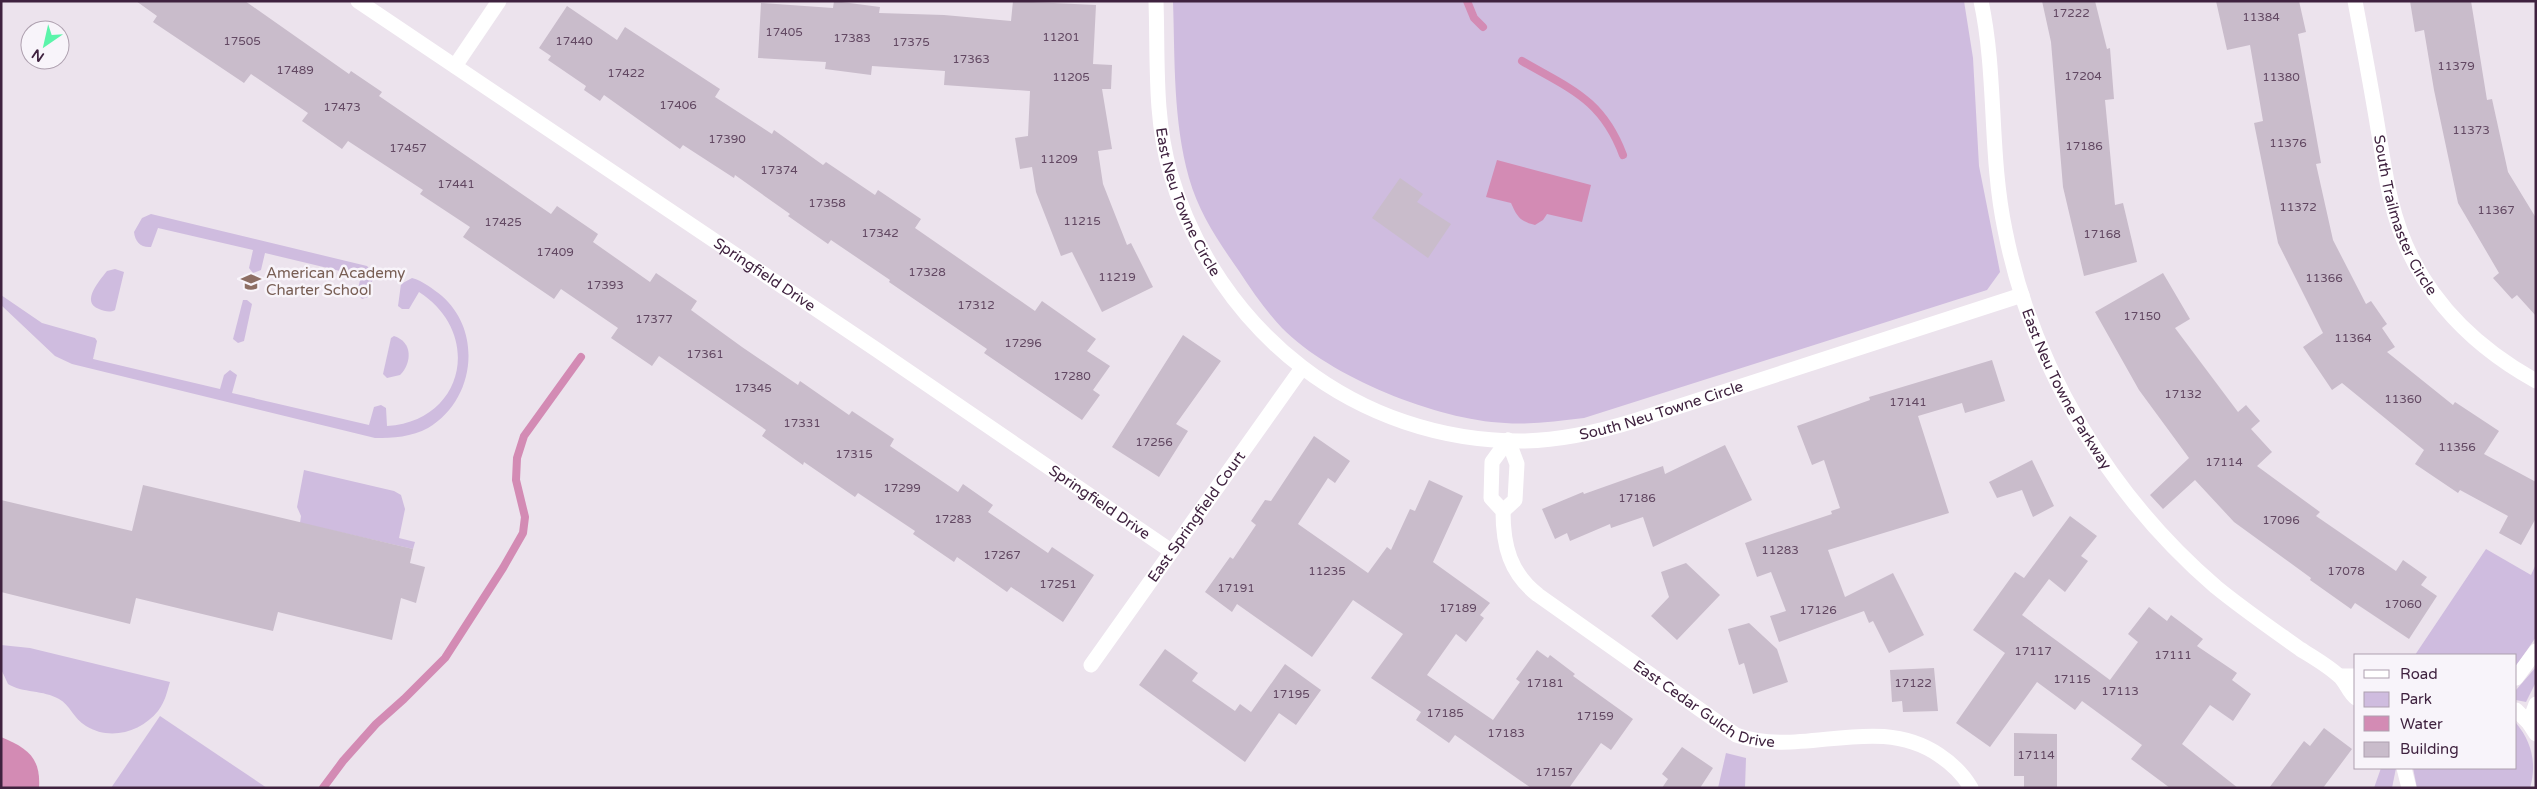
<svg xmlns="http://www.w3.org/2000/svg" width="2537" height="789" viewBox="0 0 2537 789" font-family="'Varela Round',sans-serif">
<rect width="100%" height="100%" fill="#ece3ed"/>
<!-- green -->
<g fill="#cfbcdf">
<path d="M1173 1H1964L1973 58 1979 166 2000 272 1987 290 1584 418C1557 421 1531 425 1505 423 1437 420 1330 377 1282 328 1266 311 1252 291 1239 271 1218 241 1199 213 1189 178 1173 120 1175 61 1173 1Z"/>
<path d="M151 214 367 266 374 274 368 297 362 299 357 293 361 276 265 253 261 270 253 273 249 268 253 250 158 228 151 247C141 248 135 242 134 232L142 218Z"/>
<path d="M115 269 124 272 115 310C110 313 104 311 99 309 80 302 100 280 107 271Z"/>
<path d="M412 278C423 281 433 289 442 296 483 332 475 400 428 428 412 437 393 438 375 438L72 364 55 356 1 305V295L42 323 95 338 97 341 93 359 220 389 224 375 230 370 237 375 232 393 369 425 374 407 381 405 386 408 387 426C465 421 483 333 419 292L409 309H402L398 306 401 284Z"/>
<path d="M243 300H247L252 304 244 341 238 343 233 339Z"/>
<path d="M394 336C413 342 412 363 400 375L387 378 383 374 391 338Z"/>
<path d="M304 470 394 491 401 495 405 509 399 538 415 542 413 549 300 523 301 516 297 507Z"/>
<path d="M2486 549 2531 575 2536 564V637L2516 666V655H2415Z"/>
<path d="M1 645 30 648 170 682C167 692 165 702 158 711 141 732 110 741 86 726 74 719 70 705 59 699 44 690 22 693 8 684L1 669Z"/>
<path d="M2536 667V682L2526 702 2516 700V690Z"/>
<path d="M160 716 267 788H111Z"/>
<path d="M2516 723C2532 742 2537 764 2530 788H2417L2413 768H2516Z"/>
<path d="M1726 753 1746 758 1745 788H1718Z"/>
<path d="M2381 768H2396L2392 788H2374Z"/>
</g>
<!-- water -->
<g fill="#d38bb4">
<path d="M1497 160 1591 185 1582 222 1547 214 1543 220 1535 225C1519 221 1517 216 1511 203L1486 197Z"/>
<path d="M1 737C27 748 41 757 39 788H1Z"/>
</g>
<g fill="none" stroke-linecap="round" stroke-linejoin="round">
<!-- stream -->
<g stroke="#d38bb4" stroke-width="8">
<path d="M1467 1 1474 18 1483 27"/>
<path d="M1522 61C1570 89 1602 99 1623 155"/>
<path d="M323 788 343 761 376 724 404 699 445 658 503 568 523 533 525 517 516 480 517 458 524 436 581 357"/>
</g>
</g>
<!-- building -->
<g fill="#c9bccb">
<path d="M136 1H245L349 74 351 71 382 92 379 96 551 214 557 206 598 234 593 242 650 282 656 273 697 301 691 310 742 347 798 385 800 381 849 415 852 411 894 439 890 446 958 492 963 484 993 505 988 512 1048 553 1052 547 1094 575 1063 622 1011 587 1007 592 957 557 954 562 913 534 915 531 858 493 855 497 804 462 803 465 762 436 766 430 659 356 652 366 611 338 618 328 561 289 554 299 463 237 470 227 420 194 423 190 348 141 342 149 302 121 308 113 251 74 244 83 153 22 157 16Z"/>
<path d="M834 1 880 7 879 13 944 15 1011 21 1013 1 1096 5 1093 64 1112 65 1111 89H1102L1112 149 1098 151 1103 184 1127 245 1131 243 1153 287 1102 312 1072 252 1061 256 1036 192 1032 167 1020 169 1015 138 1028 136 1030 91 944 85 945 71 872 66 871 75 825 69 826 62 758 58 761 3 833 8Z"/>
<path d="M2042 1H2095L2107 49 2110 48 2114 99 2105 100 2115 205 2123 203 2137 262 2084 276 2063 187 2051 42Z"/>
<path d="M2216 1H2299L2306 32 2298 34 2321 163 2316 164 2333 240 2366 304 2371 301 2387 324 2382 328 2395 347 2387 352 2453 405 2455 402 2499 431 2484 454 2536 482V518L2521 545 2499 533 2508 516 2460 490 2458 493 2415 464 2424 450 2342 383 2332 390 2303 347 2323 333 2278 243 2254 123 2263 121 2250 45 2227 50Z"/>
<path d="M2410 1H2471L2487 100 2492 99 2508 172 2536 218V316L2517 295 2512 299 2493 278 2499 273 2458 203 2434 90 2424 30 2415 32Z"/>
<path d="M567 6 617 40 625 27 720 89 715 97 772 134 774 130 823 165 826 162 875 195 878 190 921 219 915 228 1035 311 1042 301 1096 339 1087 351 1110 366 1093 390 1100 395 1082 420 984 353 987 349 889 282 890 280 831 240 828 244 788 216 790 214 735 175 734 178 683 145 680 149 604 95 600 101 584 90 586 86 548 60 551 56 539 48Z"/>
<path d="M1400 178 1423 194 1417 202 1451 224 1428 258 1372 218Z"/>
<path d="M2163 273 2190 319 2175 328 2238 412 2246 405 2260 421 2251 429 2272 452 2257 466 2320 512 2316 516 2396 571 2403 560 2427 577 2421 585 2437 596 2409 639 2355 603 2351 609 2310 580 2311 578 2234 522 2195 480 2163 509 2150 495 2189 458 2139 390 2095 312Z"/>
<path d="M1183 335 1221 361 1176 424 1188 431 1159 477 1112 447Z"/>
<path d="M1992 360 2005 401 1965 413 1962 403 1918 416 1949 513 1828 550 1845 597 1893 573 1924 635 1889 653 1873 621 1869 623 1864 611 1779 642 1770 616 1786 611 1771 572 1757 577 1745 543 1832 514 1831 511 1840 508 1824 460 1812 465 1797 426 1870 400 1869 397Z"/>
<path d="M1314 436 1350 461 1335 483 1328 478 1298 524 1368 573 1387 547 1391 550 1410 509 1415 511 1429 480 1463 496 1433 562 1490 603 1480 615 1484 618 1466 642 1456 634 1427 675 1493 720 1520 682 1516 679 1537 650 1548 658 1550 655 1575 674 1573 676 1633 719 1611 750 1601 743 1569 788H1531L1455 735 1449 743 1416 720 1421 712 1371 678 1403 634 1353 600 1312 657 1237 604 1232 612 1205 592 1230 557 1233 559 1256 525 1251 521 1265 500 1271 501Z"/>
<path d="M1725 445 1752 500 1653 547 1643 517 1611 528 1610 524 1570 541 1567 533 1555 539 1542 509 1583 492 1584 494 1663 466 1665 474Z"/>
<path d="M2032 460 2054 506 2033 517 2022 490 1997 498 1989 482Z"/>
<path d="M143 485 413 549 410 563 425 567 416 603 401 598 392 640 278 612 273 631 136 598 130 624 1 592V500L132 531Z"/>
<path d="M2070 516 2097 536 2081 556 2088 561 2065 592 2049 579 2022 615 2110 680 2138 642 2128 634 2149 607 2167 621 2171 615 2203 639 2197 646 2237 673 2232 680 2251 694 2233 721 2210 705 2182 744 2238 788H2170L2131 759 2142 745 2082 701 2075 710 2037 682 1990 747 1956 723 2005 653 1973 630 2015 572 2024 578Z"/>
<path d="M1686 563 1720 595 1677 640 1651 616 1669 597 1661 572Z"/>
<path d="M1749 623 1777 649 1788 682 1753 694 1744 663 1739 665 1728 629Z"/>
<path d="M1165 649 1198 673 1192 681 1235 711 1240 704 1251 712 1285 664 1321 690 1296 725 1279 713 1245 762 1139 685Z"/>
<path d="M1934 668 1938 711 1903 712 1902 701 1892 702 1890 670Z"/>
<path d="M2324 728 2352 749 2323 788H2269L2304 741 2310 746Z"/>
<path d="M2014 733 2057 734V788H2024V776H2014Z"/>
<path d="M1682 747 1713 768 1700 788H1662L1668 779 1662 774Z"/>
</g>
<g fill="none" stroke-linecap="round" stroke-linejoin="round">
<!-- minor -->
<g stroke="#fff" stroke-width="15">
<path id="s1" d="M358 1 877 350 1171 551"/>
<path id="s2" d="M1156 1C1158 58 1154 117 1170 172 1216 331 1357 443 1525 441 1562 440 1598 432 1634 421L2022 295"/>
<path id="s3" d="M1981 1C1997 76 1989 154 2005 230 2032 367 2110 496 2216 587 2243 609 2272 629 2300 649 2313 657 2327 665 2338 675 2346 681 2348 692 2356 698"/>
<path id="s4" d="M2355 1C2363 44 2371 86 2378 129 2382 152 2385 176 2391 200 2410 282 2464 341 2536 381"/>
<path d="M455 66 499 1"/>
<path id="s5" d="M1508 440 1492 462 1491 498 1503 511C1503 546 1510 573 1538 595L1736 735C1802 759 1876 712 1939 755 1951 763 1963 774 1971 788"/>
<path d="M1503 511 1515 500 1517 464 1508 440"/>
<path id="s6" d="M1091 665 1302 368"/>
<path d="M2340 676H2356"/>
<path d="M2516 678 2536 651"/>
<path d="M2516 710 2529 723 2536 734"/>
<path d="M2529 723 2536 704"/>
<path d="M2404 768 2409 788"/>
</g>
</g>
<!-- icons -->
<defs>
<symbol id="school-bare" viewBox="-9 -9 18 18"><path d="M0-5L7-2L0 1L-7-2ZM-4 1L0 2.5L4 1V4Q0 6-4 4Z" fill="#8d6e63" stroke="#f8f4fa" stroke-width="2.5" paint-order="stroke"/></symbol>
</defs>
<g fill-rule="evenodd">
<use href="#school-bare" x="237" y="268" width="28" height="28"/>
</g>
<g text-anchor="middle" stroke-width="5" stroke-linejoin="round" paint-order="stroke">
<!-- number labels -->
<g font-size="12" fill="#624862">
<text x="2071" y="17">17222</text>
<text x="2261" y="21">11384</text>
<text x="784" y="36">17405</text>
<text x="1061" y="41">11201</text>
<text x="852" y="42">17383</text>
<text x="242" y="45">17505</text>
<text x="574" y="45">17440</text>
<text x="911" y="46">17375</text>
<text x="971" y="63">17363</text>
<text x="2456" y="70">11379</text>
<text x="295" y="74">17489</text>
<text x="626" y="77">17422</text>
<text x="2083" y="80">17204</text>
<text x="1071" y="81">11205</text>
<text x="2281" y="81">11380</text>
<text x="678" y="109">17406</text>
<text x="342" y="111">17473</text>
<text x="2471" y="134">11373</text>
<text x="727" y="143">17390</text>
<text x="2288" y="147">11376</text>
<text x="2084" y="150">17186</text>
<text x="408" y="152">17457</text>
<text x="1059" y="163">11209</text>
<text x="779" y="174">17374</text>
<text x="456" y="188">17441</text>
<text x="827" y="207">17358</text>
<text x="2298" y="211">11372</text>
<text x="2496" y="214">11367</text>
<text x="1082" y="225">11215</text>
<text x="503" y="226">17425</text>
<text x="880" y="237">17342</text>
<text x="2102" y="238">17168</text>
<text x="555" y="256">17409</text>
<text x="927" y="276">17328</text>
<text x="1117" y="281">11219</text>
<text x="2324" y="282">11366</text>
<text x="605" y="289">17393</text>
<text x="976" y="309">17312</text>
<text x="2142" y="320">17150</text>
<text x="654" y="323">17377</text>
<text x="2353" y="342">11364</text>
<text x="1023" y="347">17296</text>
<text x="705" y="358">17361</text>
<text x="1072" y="380">17280</text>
<text x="753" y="392">17345</text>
<text x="2183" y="398">17132</text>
<text x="2403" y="403">11360</text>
<text x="1908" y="406">17141</text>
<text x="802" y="427">17331</text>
<text x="1154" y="446">17256</text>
<text x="2457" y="451">11356</text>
<text x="854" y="458">17315</text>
<text x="2224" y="466">17114</text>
<text x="902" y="492">17299</text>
<text x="1637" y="502">17186</text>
<text x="953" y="523">17283</text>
<text x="2281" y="524">17096</text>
<text x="1780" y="554">11283</text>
<text x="1002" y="559">17267</text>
<text x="1327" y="575">11235</text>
<text x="2346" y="575">17078</text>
<text x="1058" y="588">17251</text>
<text x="1236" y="592">17191</text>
<text x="2403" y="608">17060</text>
<text x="1458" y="612">17189</text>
<text x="1818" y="614">17126</text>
<text x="2033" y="655">17117</text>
<text x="2173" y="659">17111</text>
<text x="2072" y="683">17115</text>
<text x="1545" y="687">17181</text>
<text x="1913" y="687">17122</text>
<text x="2120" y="695">17113</text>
<text x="1291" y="698">17195</text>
<text x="1445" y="717">17185</text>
<text x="1595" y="720">17159</text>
<text x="1506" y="737">17183</text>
<text x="2036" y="759">17114</text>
<text x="1554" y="776">17157</text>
</g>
<!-- street labels -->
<g font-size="15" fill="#3f223f" stroke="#f8f4fa">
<text dy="5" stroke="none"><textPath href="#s2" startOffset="206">East Neu Towne Circle</textPath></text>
<text dy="5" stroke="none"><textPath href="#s4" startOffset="221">South Trailmaster Circle</textPath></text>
<text dy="5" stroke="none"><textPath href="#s1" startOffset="490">Springfield Drive</textPath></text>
<text dy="5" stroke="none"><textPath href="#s3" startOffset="402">East Neu Towne Parkway</textPath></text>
<text dy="5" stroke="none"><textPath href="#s2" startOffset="791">South Neu Towne Circle</textPath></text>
<text dy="5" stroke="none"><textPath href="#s1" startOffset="895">Springfield Drive</textPath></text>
<text dy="5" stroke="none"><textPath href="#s6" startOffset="182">East Springfield Court</textPath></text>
<text dy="5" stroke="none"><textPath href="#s5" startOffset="376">East Cedar Gulch Drive</textPath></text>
</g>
<!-- education labels -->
<g font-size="15" fill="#785e54" stroke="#f8f4fa" text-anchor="start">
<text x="266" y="278">American Academy<tspan x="266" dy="17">Charter School</tspan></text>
</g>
</g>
<!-- border -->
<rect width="2537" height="789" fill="none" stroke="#3f223f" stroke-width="5"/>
<!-- legend -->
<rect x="2354" y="654" width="162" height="115" fill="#f8f4fa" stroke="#aea0af"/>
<rect x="2364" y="670" width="25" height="8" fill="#ffffff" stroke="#aea0af"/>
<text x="2400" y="679" font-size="15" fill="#3f223f">Road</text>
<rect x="2364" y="692" width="25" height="15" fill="#cfbcdf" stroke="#aea0af"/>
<text x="2400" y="704" font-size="15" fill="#3f223f">Park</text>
<rect x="2364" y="716" width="25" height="15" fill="#d38bb4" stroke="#aea0af"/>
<text x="2400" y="729" font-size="15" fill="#3f223f">Water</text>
<rect x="2364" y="742" width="25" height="15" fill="#c9bccb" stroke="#aea0af"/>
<text x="2400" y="754" font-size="15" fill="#3f223f">Building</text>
<!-- north arrow -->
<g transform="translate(45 45) rotate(214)"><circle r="24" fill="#f8f4fa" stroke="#aea0af"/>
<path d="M0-4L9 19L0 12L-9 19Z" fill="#5bf4aa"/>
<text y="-8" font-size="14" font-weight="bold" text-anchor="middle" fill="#3f223f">N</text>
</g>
</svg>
